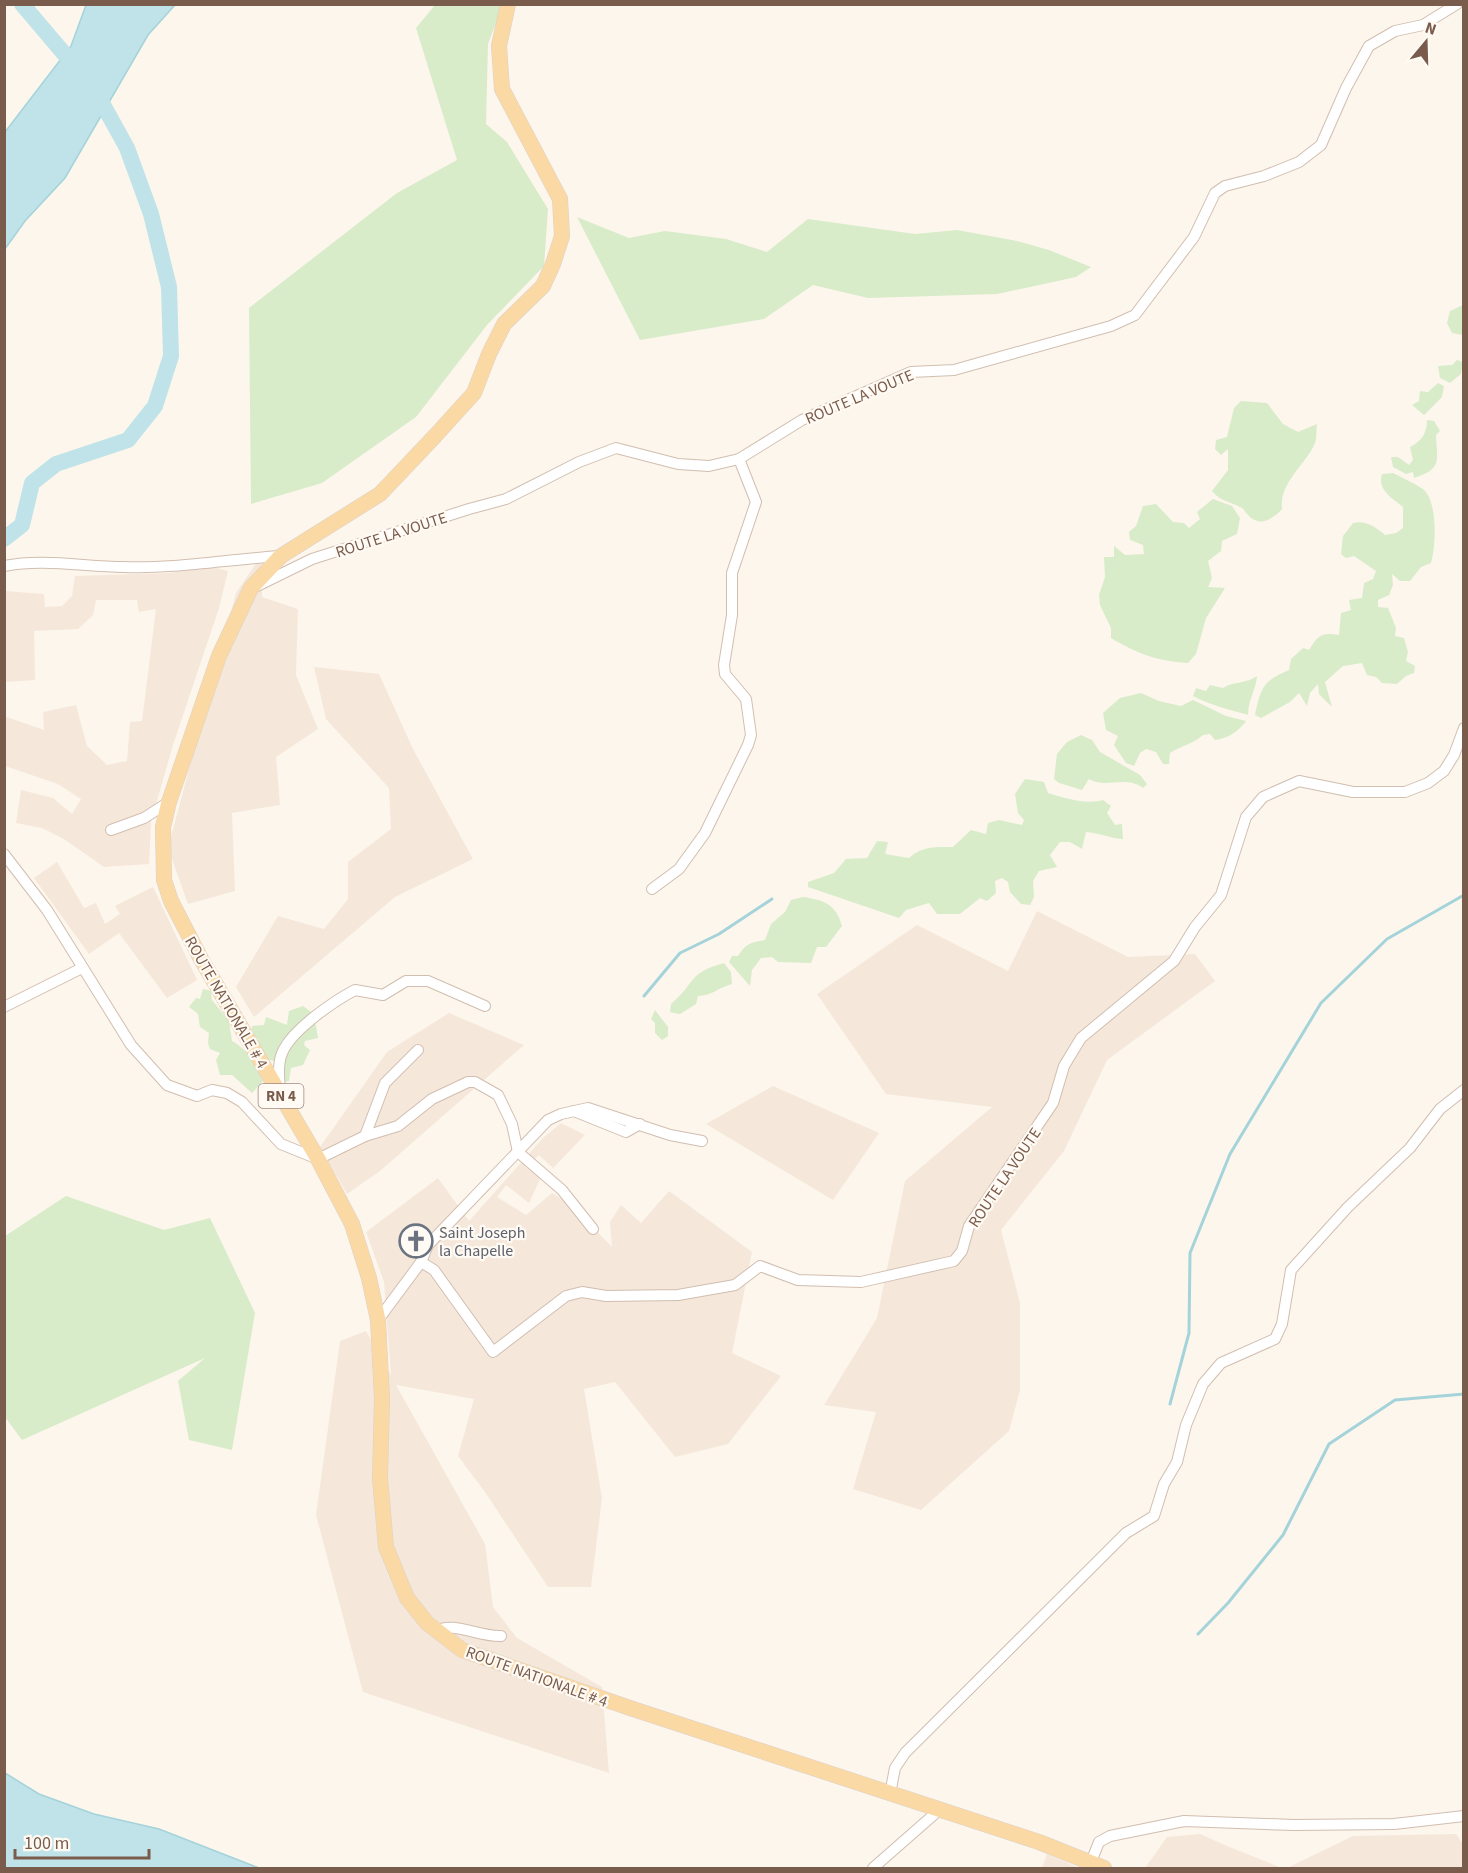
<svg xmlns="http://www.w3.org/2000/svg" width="1468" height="1873" viewBox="0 0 1468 1873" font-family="'Source Sans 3',sans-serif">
<rect width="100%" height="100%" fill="#fdf6ec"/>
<!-- residential -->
<g fill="#f5e8da">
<path d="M261 556 262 597 298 609 296 675 318 729 276 757 280 805 232 813 235 891 188 904 168 848 236 593Z"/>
<path d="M209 566 228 571 219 608 173 745 151 822 149 864 104 867 64 839 42 828 16 823 21 790 53 798 72 814 81 799 58 784 5 766 4 716 44 730 43 712 76 705 87 746 107 765 127 761 130 722 142 721 156 609 139 612 137 600H96L93 615 78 629 34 631 35 680 5 682V591L44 594 45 607 62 606 72 596 75 576 170 573Z"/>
<path d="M314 667 379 674 413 749 473 859 395 897 254 1017 236 987 278 916 324 929 348 899V862L391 829 389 788 326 719Z"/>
<path d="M57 862 84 908 96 903 105 924 120 914 115 906 153 887 197 980 167 998 119 933 89 954 34 878Z"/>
<path d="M1037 911 1128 957 1195 954 1215 981 1107 1060 1064 1151 1001 1230 1020 1303V1390L1009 1431 921 1510 853 1489 876 1412 824 1405 877 1318 905 1181 992 1107 886 1094 817 994 917 925 1008 971Z"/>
<path d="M449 1013 524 1045 380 1171 347 1194 320 1147 387 1052Z"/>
<path d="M773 1086 879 1133 833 1200 706 1124Z"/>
<path d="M561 1123 585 1135 553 1168 539 1155 525 1167 541 1177 529 1203 506 1185 497 1197 526 1215 552 1193 570 1204 612 1247 610 1222 621 1205 641 1223 669 1191 752 1252 732 1353 781 1376 728 1444 675 1457 615 1382 584 1389 602 1498 591 1587H548L485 1492 458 1456 474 1399 396 1385 485 1544 493 1607 517 1638 602 1687 609 1773 363 1692 316 1515 340 1341 366 1331 391 1375 384 1282 366 1232 438 1178 469 1221 543 1138Z"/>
<path d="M1200 1834 1227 1846 1282 1868H1145L1167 1837Z"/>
<path d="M1456 1834 1463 1844V1868H1287L1353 1836Z"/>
<path d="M1047 1854 1079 1868H1042Z"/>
</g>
<!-- green -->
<g fill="#d8ecc9">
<path d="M435 5H503L488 44 486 124 507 142 548 209 544 266 487 325 416 417 322 483 251 504 249 308 397 193 457 160 416 28Z"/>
<path d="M577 217 629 238 665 231 726 239 767 252 808 219 915 234 957 230 1017 241 1049 250 1091 267 1076 277 997 294 868 298 813 285 764 319 640 340Z"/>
<path d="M1463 305V335L1452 333 1447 323 1450 311Z"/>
<path d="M1457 360 1463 362 1461 374 1450 383 1440 378 1438 366 1452 365Z"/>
<path d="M1438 383 1444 386 1442 397 1424 415 1412 405 1419 401 1420 391 1428 392Z"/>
<path d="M1241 401 1267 403 1283 424 1298 432 1317 424C1316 430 1317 438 1315 443 1306 465 1279 482 1282 509 1274 518 1261 527 1250 517 1246 514 1245 509 1240 507 1229 501 1220 501 1212 491L1228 470V449L1221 455 1215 449 1216 440 1227 437 1234 408Z"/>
<path d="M1427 420 1434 421 1440 431 1436 435C1437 460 1443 469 1414 478L1413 472 1406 474 1393 467 1391 457H1398L1409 465 1413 460 1410 447C1422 441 1427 433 1427 420Z"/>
<path d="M1393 473C1403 478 1414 483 1423 489 1438 501 1436 546 1431 563L1421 567 1410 581H1400L1392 574 1393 585 1389 595 1378 600V607L1388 608 1396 628 1395 636 1404 638 1408 652 1406 661 1415 666 1414 673 1406 676 1397 684 1382 683 1376 677 1367 675 1362 663 1343 666 1325 682 1332 707 1319 694 1318 684 1310 693 1307 706 1299 693 1290 702 1261 718 1255 715C1261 687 1263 681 1289 670L1291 659 1303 648 1309 650C1318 635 1322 632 1339 635L1341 613 1351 610 1349 600 1362 598 1364 583 1373 579 1376 571 1354 556 1346 558 1341 554 1343 536 1353 523C1365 520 1376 527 1385 535L1396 533 1403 528V507C1392 498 1377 490 1382 474Z"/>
<path d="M1213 499 1232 506 1240 518 1237 534 1222 541 1221 551 1208 561 1212 578 1208 587 1225 588 1206 618 1196 654 1188 663C1157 661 1138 654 1111 638V628L1100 605 1099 595 1105 577 1104 557H1114V546L1125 555 1144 554 1143 545 1130 540 1129 532 1136 526 1143 506 1156 504 1173 522 1184 523 1189 528 1200 519 1197 512Z"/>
<path d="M1257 676C1256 690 1248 700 1248 715 1228 709 1212 706 1193 696L1196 688 1206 691 1210 685 1223 688C1234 681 1246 684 1257 676Z"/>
<path d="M1141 693 1159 701 1181 706 1193 700 1226 716 1246 721C1239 731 1227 739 1215 740L1210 734 1203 735C1193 744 1181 746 1170 753L1169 764H1163L1156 752 1146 749 1140 753 1134 766 1126 763 1114 745 1118 736 1106 730 1103 713 1120 698Z"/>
<path d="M1081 735 1092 740 1100 752 1140 775 1147 784 1143 788C1126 775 1105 789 1089 779L1082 790 1059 783 1054 779 1057 754 1067 742Z"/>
<path d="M1025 779 1044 782 1048 793C1065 798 1086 805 1103 800L1111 806 1107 813 1115 825 1122 824 1123 839C1109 838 1100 833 1086 832L1082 849 1070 842H1060L1050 855 1057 867 1039 871 1033 881 1034 897 1030 905 1021 904 1010 892 1008 882 1002 878 995 881 996 893 987 901 980 898 960 914H937L929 903 906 910 899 918 808 887V882L834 873 846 859 867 858 877 841 888 842 885 854 909 858C922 846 935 847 953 847L971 830 986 834 988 823 999 820 1022 825 1024 820 1018 813 1015 794Z"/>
<path d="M803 897C824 900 836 904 842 926L826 947H817L811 963 778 962 772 957 761 958 752 970 750 986 729 962 732 956H738C745 944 751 942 765 940L771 924 785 912 791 900Z"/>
<path d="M724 963 731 972 732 984C719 987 712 996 698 996L696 1004 680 1014 670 1012 671 1004C696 983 687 973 724 963Z"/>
<path d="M203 989 211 991 212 1000 229 1021 232 1041C248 1050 256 1063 264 1080L252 1093 232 1075H220L216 1060 220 1053 210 1049 208 1043 209 1033 200 1027 198 1014 189 1007 196 998 200 999Z"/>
<path d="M303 1006 314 1014 318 1038 305 1041 304 1045 310 1050 303 1065 291 1068 289 1081 281 1083 277 1062 264 1058 257 1046 258 1039 251 1034 252 1026 264 1025 266 1017 287 1025 289 1011Z"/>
<path d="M655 1010 668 1027V1036L662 1040 655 1033V1023L651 1019Z"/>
<path d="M66 1196 164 1230 210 1218 255 1313 232 1450 189 1440 178 1381 205 1358 22 1440 5 1417V1236Z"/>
</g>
<!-- water -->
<g fill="#bfe3e8" stroke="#a5d3da" stroke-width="1.5">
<path d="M86 5H175L148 35 65 178 25 221 5 249V132L71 46Z"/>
<path d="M5 1773 39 1794 94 1814 159 1829 259 1868H5Z"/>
</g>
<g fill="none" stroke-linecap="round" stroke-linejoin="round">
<!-- stream -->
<g stroke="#a5d3da" stroke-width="3">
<path d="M644 996 680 953 719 934 772 899"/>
<path d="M1170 1404 1189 1333 1190 1253 1230 1154 1321 1003 1387 939 1464 895"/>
<path d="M1198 1634 1228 1603 1283 1535 1329 1444 1395 1400 1464 1394"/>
</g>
<!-- river -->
<g stroke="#bfe3e8" stroke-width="16">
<path d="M22 4 78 70"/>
<path d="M4 539 22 525 32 483 56 464 128 440 155 406 171 356 169 287 151 214 127 148 96 92"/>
</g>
<defs>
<g id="minor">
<path d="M4 566C44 558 85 567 124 567 175 569 230 559 281 556"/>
<path d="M257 586 312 559 469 509 506 499 579 462 616 448 678 464 709 466 739 459 802 420 911 372 954 370 1111 326 1135 315 1194 237 1215 193 1225 186 1264 176 1299 162 1321 145 1346 88 1369 46 1395 31 1423 25 1457 4"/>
<path d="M111 830 144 818 169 802"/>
<path d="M4 854 47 910 131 1045 167 1085 197 1096 212 1090 227 1093 242 1102 281 1144 318 1159 365 1136 398 1126 432 1099 468 1082H475L498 1095 512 1124 518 1152 562 1190 593 1229"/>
<path d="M652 889 679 869 705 833 748 745 751 735 746 699 725 674 724 665 732 615V573L756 502 739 459"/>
<path d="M4 1007 82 968"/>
<path d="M280 1090C279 1077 277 1061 284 1049 295 1028 334 1001 355 990L383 995 406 981H428L485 1006"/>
<path d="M574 1111 626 1132 640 1124"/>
<path d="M365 1136 385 1083 418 1050"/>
<path d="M421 1262 428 1245 548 1120 561 1114 588 1108 670 1135 702 1141"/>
<path d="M378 1320 421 1262 434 1270 493 1352 566 1296 582 1292 606 1296 678 1295 735 1285 760 1266 798 1280 861 1282 954 1261 962 1251 969 1226 1053 1103 1064 1066 1081 1038 1174 961 1195 927 1221 895 1246 817 1263 797 1299 781 1353 792H1405L1428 783 1444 771 1454 755 1464 728"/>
<path d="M436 1631C454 1621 478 1637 501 1636"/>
<path d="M890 1794 895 1768 905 1753 1126 1533 1154 1516 1164 1484 1177 1462 1186 1425 1203 1384 1221 1363 1275 1339 1282 1324 1291 1270 1348 1207 1410 1148 1440 1109 1464 1090"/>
<path d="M1091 1862 1099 1842 1110 1836 1184 1821 1294 1825 1394 1824 1464 1816"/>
<path d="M873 1868 938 1811"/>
</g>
<path id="primary" d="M508 4 499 46 502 89 560 199 562 236 553 264 543 286 504 324 489 354 474 393 435 436 380 494 281 556 251 588 219 656 169 802 163 827 164 880 171 901 201 959 318 1159 352 1224 369 1278 378 1320 382 1399 380 1478 386 1547 407 1598 427 1623 462 1650 630 1708 1039 1842 1104 1868"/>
</defs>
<!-- minor casing -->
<use href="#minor" stroke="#d1beb0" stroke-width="12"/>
<!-- primary casing -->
<use href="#primary" stroke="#dad1cd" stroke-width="16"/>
<!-- minor -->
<use href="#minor" stroke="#fff" stroke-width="10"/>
<!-- primary -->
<use href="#primary" stroke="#fbd9a5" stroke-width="15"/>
</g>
<!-- icons -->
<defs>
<symbol id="church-ring" viewBox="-11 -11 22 22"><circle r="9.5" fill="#fffaf3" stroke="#6b7280" stroke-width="1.5"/><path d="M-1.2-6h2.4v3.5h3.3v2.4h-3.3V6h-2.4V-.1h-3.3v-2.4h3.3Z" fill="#6b7280"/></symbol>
</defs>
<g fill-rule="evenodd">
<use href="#church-ring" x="397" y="1222" width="38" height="38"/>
</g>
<g text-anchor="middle" stroke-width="4.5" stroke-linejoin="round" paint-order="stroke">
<!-- shield labels -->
<rect fill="#fffaf3" stroke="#a28b7f" stroke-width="1.5" x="258.5" y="1084" width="45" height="24" rx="4.5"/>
<g font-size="15" font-weight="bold" fill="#7a5c4d">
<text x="281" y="1101">RN 4</text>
</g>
<!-- street labels -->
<g font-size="16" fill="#7a5c4d" stroke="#fffaf3">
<text transform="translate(859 396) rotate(-23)" y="6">ROUTE LA VOUTE</text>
<text transform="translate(391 534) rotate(-18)" y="6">ROUTE LA VOUTE</text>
<text transform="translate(227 1002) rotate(60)" y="6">ROUTE NATIONALE # 4</text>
<text transform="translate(1004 1177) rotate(-56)" y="6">ROUTE LA VOUTE</text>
<text transform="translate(537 1676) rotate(20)" y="6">ROUTE NATIONALE # 4</text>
</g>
<!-- worship labels -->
<g font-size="16" fill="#5b616d" stroke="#fffaf3" text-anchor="start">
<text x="439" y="1238">Saint Joseph<tspan x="439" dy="18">la Chapelle</tspan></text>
</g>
</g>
<!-- border -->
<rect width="1468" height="1873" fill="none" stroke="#7a5c4d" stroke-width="12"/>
<!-- north arrow -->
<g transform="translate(1426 42) rotate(19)" stroke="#fffaf3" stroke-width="4.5" paint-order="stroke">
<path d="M0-4.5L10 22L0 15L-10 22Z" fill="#7a5c4d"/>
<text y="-9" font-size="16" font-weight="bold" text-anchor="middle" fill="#7a5c4d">N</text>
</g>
<!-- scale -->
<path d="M15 1849v9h134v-9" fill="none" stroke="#7a5c4d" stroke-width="3"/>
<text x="24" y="1849" font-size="18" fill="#7a5c4d" stroke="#fffaf3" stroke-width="4.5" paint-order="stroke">100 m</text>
</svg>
